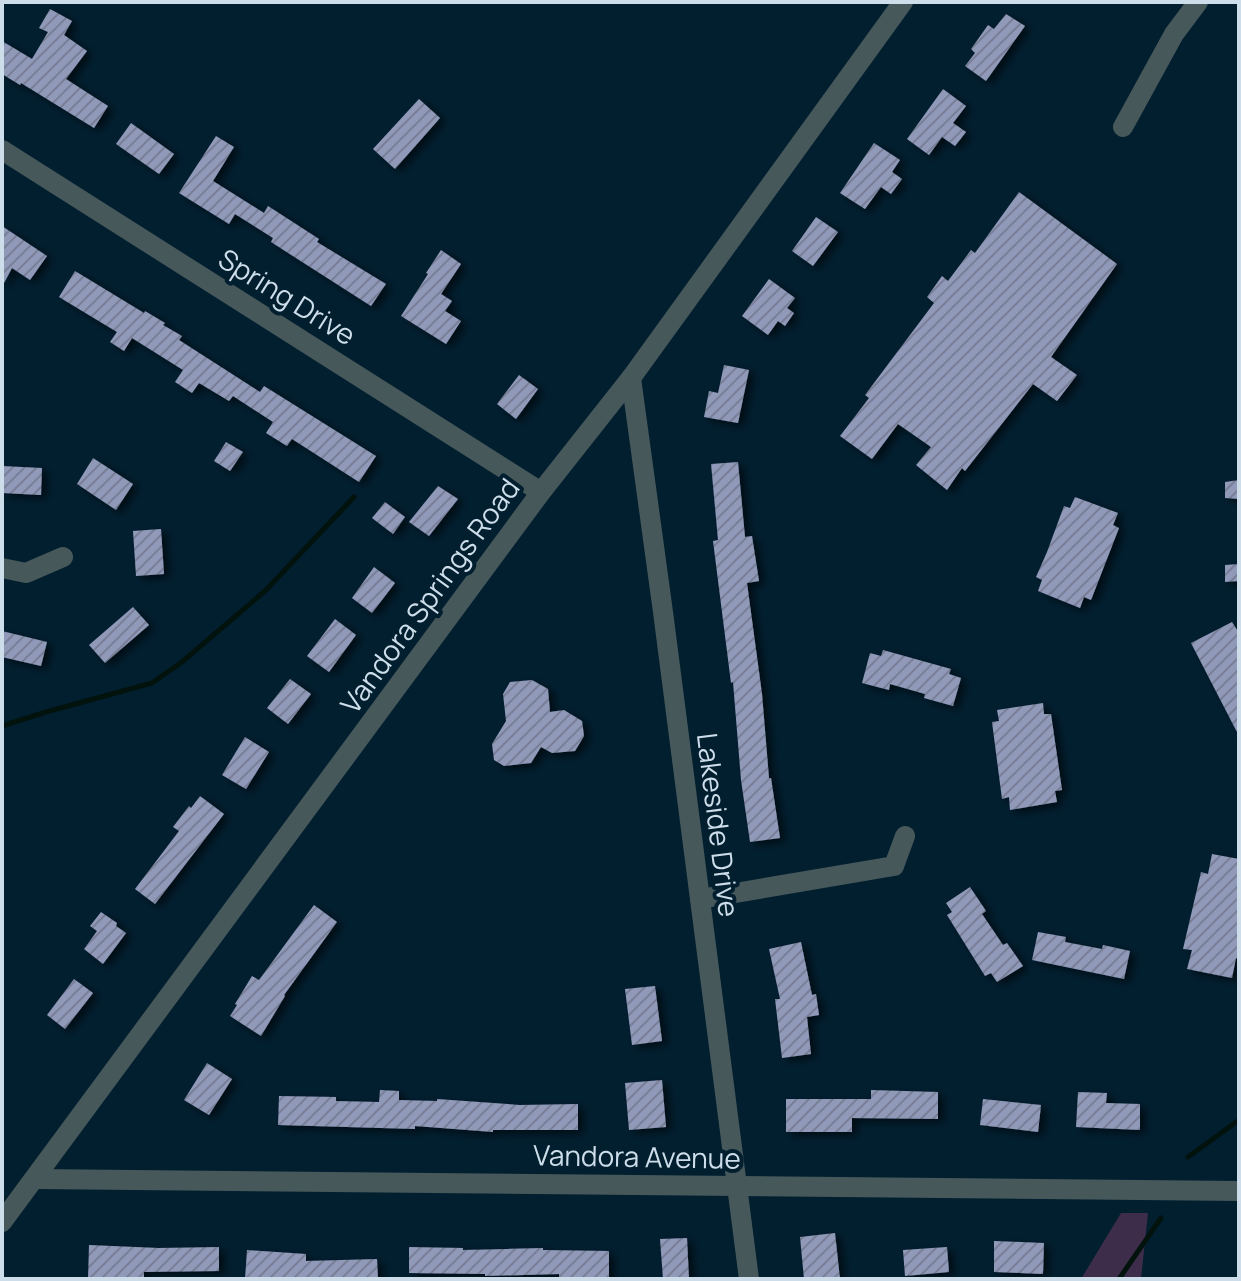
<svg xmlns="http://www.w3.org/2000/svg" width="1241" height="1281" viewBox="0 0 1241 1281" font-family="Manrope,sans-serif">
<defs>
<pattern id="building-hatch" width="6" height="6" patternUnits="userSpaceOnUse" patternTransform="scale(2)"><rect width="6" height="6" fill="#9199b9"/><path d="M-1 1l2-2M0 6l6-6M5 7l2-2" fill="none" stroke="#787f96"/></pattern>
<filter id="shadow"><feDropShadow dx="5.5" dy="3.5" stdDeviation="4" flood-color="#0009"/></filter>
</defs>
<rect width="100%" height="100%" fill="#021f30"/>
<!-- park -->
<path fill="#3d2d4a" d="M1121 1213H1148L1141 1279H1081Z"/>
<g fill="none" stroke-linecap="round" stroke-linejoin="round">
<!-- stream -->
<g stroke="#02120c" stroke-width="5">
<path d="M2 726 46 712 152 683 182 662 265 591 354 497"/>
<path d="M1188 1157 1239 1120"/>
<path d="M1119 1279 1161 1218"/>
</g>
</g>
<!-- building -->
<g fill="url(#building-hatch)" filter="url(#shadow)">
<path d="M50 9 72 21 64 35 87 51 66 79 108 106 94 128 21 83 20 85 2 74V41L32 59 48 32 39 28Z"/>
<path d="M1006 14 1025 26 986 81 965 66 975 53 971 49 988 25 994 29Z"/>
<path d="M943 89 966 106 953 123 966 132 955 146 942 137 929 155 907 139Z"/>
<path d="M419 99 440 118 395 169 373 149Z"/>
<path d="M131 123 174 154 159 174 116 144Z"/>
<path d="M216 136 234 147 213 181 264 213 268 206 319 239 317 242 386 284 371 306 271 242 273 238 235 214 229 224 179 193Z"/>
<path d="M874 143 900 160 892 172 902 179 891 194 881 187 865 209 840 193Z"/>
<path d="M1019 192 1117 264 1051 357 1077 375 1057 401 1033 384 965 471 962 468 947 490 916 465 931 447 898 424 872 459 840 436 869 398 865 395 934 303 927 297 942 276 948 281 971 250 975 253Z"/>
<path d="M816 217 838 232 813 266 792 251Z"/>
<path d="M2 226 47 256 30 280 12 268 2 287Z"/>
<path d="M441 250 461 264 441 294 452 301 445 311 461 321 446 344 401 316 428 274 426 273Z"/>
<path d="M75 271 144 313 145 311 165 323 163 325 182 336 179 340 260 392 264 386 376 456 359 482 292 439 287 446 266 433 273 422 233 396 229 401 199 383 192 393 175 382 183 370 132 338 124 351 110 342 117 332 59 297Z"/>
<path d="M769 279 795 298 787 308 794 313 785 326 778 321 768 335 742 316Z"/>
<path d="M724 365 749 370 738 423 704 417 709 391 718 393Z"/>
<path d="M519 375 538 389 516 419 497 404Z"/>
<path d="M226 442 243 452 230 471 214 461Z"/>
<path d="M93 458 133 484 116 510 77 484Z"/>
<path d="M738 462 745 537 752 536 759 581 747 583 762 694 769 778H771L780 838 750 842 741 780 733 682 731 683 713 541 718 540 711 464Z"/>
<path d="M2 466 42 468 41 495 2 493Z"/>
<path d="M1239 480V499L1225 498V482Z"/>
<path d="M438 486 458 499 429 536 409 522Z"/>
<path d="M1075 497 1118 513 1113 525 1119 528 1091 600 1084 597 1080 608 1038 591 1042 580 1036 577 1047 552 1064 506 1070 508Z"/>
<path d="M385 502 405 517 393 534 372 518Z"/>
<path d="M161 529 164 574 136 576 133 531Z"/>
<path d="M1239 564V581L1225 582V565Z"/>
<path d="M374 567 395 583 372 613 352 598Z"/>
<path d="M133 607 149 625 105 663 89 645Z"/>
<path d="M335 619 356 635 329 672 307 656Z"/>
<path d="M1232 622 1239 633V736L1191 643Z"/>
<path d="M2 631 47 642 41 666 2 657Z"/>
<path d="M883 650 951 669 949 674 961 678 953 706 924 698 925 694 890 684 889 690 862 683 870 653 881 656Z"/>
<path d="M290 679 311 694 288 724 267 708Z"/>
<path d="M532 680 548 689 550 712 564 710 582 721 584 736 575 751 552 753 541 747 531 763 504 766 494 760 492 744 506 721 503 694 510 682Z"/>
<path d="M1043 703 1044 714H1051L1062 790 1055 791 1057 802 1010 810 1009 797 1002 799 992 722 999 721 997 710Z"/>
<path d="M245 737 269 752 246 789 222 775Z"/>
<path d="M200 796 224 814 155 904 135 889 179 831 173 827 189 806 191 808Z"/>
<path d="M1212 854 1239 859V959L1236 958 1232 978 1187 969 1192 950 1183 949 1201 872 1208 874Z"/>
<path d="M970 887 986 911 982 914 1003 945 1007 943 1023 966 997 982 991 973 985 976 947 915 952 912 946 903Z"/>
<path d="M314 905 337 922 284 995 285 996 261 1036 230 1016 237 1005 235 1004 252 976 259 980Z"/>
<path d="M101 912 117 923 116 926 126 933 103 964 84 949 97 931 90 926Z"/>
<path d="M1038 932 1066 937 1065 942 1102 949 1103 945 1130 951 1124 979 1032 960Z"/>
<path d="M801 942 812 995 816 994 819 1015 807 1017 811 1054 782 1058 775 999H780L769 949Z"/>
<path d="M74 979 93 993 65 1029 47 1015Z"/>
<path d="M655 986 662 1041 632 1045 625 989Z"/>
<path d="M207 1063 232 1079 209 1115 184 1100Z"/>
<path d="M662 1080 666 1127 629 1130 625 1083Z"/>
<path d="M380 1090 399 1091V1100L437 1101V1099L520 1105 578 1104V1130H493V1132L415 1126V1129L278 1125 279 1096 336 1097V1101L379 1102Z"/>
<path d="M871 1090 938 1092V1119L852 1118V1132H786V1099H871Z"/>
<path d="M1078 1092 1107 1093 1106 1103 1140 1104V1130L1076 1127Z"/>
<path d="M983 1099 1041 1105 1038 1132 980 1125Z"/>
<path d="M835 1233 840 1279H804L800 1237Z"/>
<path d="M687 1238 689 1279H663L660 1239Z"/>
<path d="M994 1241 1044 1243 1043 1274 994 1272Z"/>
<path d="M89 1245 159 1248 219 1247V1271L144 1272V1279H88Z"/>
<path d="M409 1247 463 1248V1250L543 1248V1250L609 1251V1279H559V1274L485 1276V1274L409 1273Z"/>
<path d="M947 1247 949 1272 905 1276 903 1250Z"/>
<path d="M247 1250 306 1254V1261L377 1259 378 1279H245Z"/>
</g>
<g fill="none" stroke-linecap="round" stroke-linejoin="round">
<!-- minor -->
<g stroke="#47585a" stroke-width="20">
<path d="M1123 127 1174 34 1198 2"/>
<path d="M2 150 541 492"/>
<path d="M631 378 663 612 749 1279"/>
<path d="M2 568 26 573 63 557"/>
<path d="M700 899 894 866 905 836"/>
<path d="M35 1179 1239 1191"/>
<path d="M2 1222 541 492 631 378 903 2"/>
</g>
</g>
<g text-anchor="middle" stroke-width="8" stroke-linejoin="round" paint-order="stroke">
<!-- street labels -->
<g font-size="28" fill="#cddde9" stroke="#021f30">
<text transform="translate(287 297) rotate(32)" y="10">Spring Drive</text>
<text transform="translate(430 596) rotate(-54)" y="10">Vandora Springs Road</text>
<text transform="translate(718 825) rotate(83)" y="10">Lakeside Drive</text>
<text transform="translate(637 1157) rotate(1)" y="10">Vandora Avenue</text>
</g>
</g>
<!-- border -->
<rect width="1241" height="1281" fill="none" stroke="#cddde9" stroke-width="8"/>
</svg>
